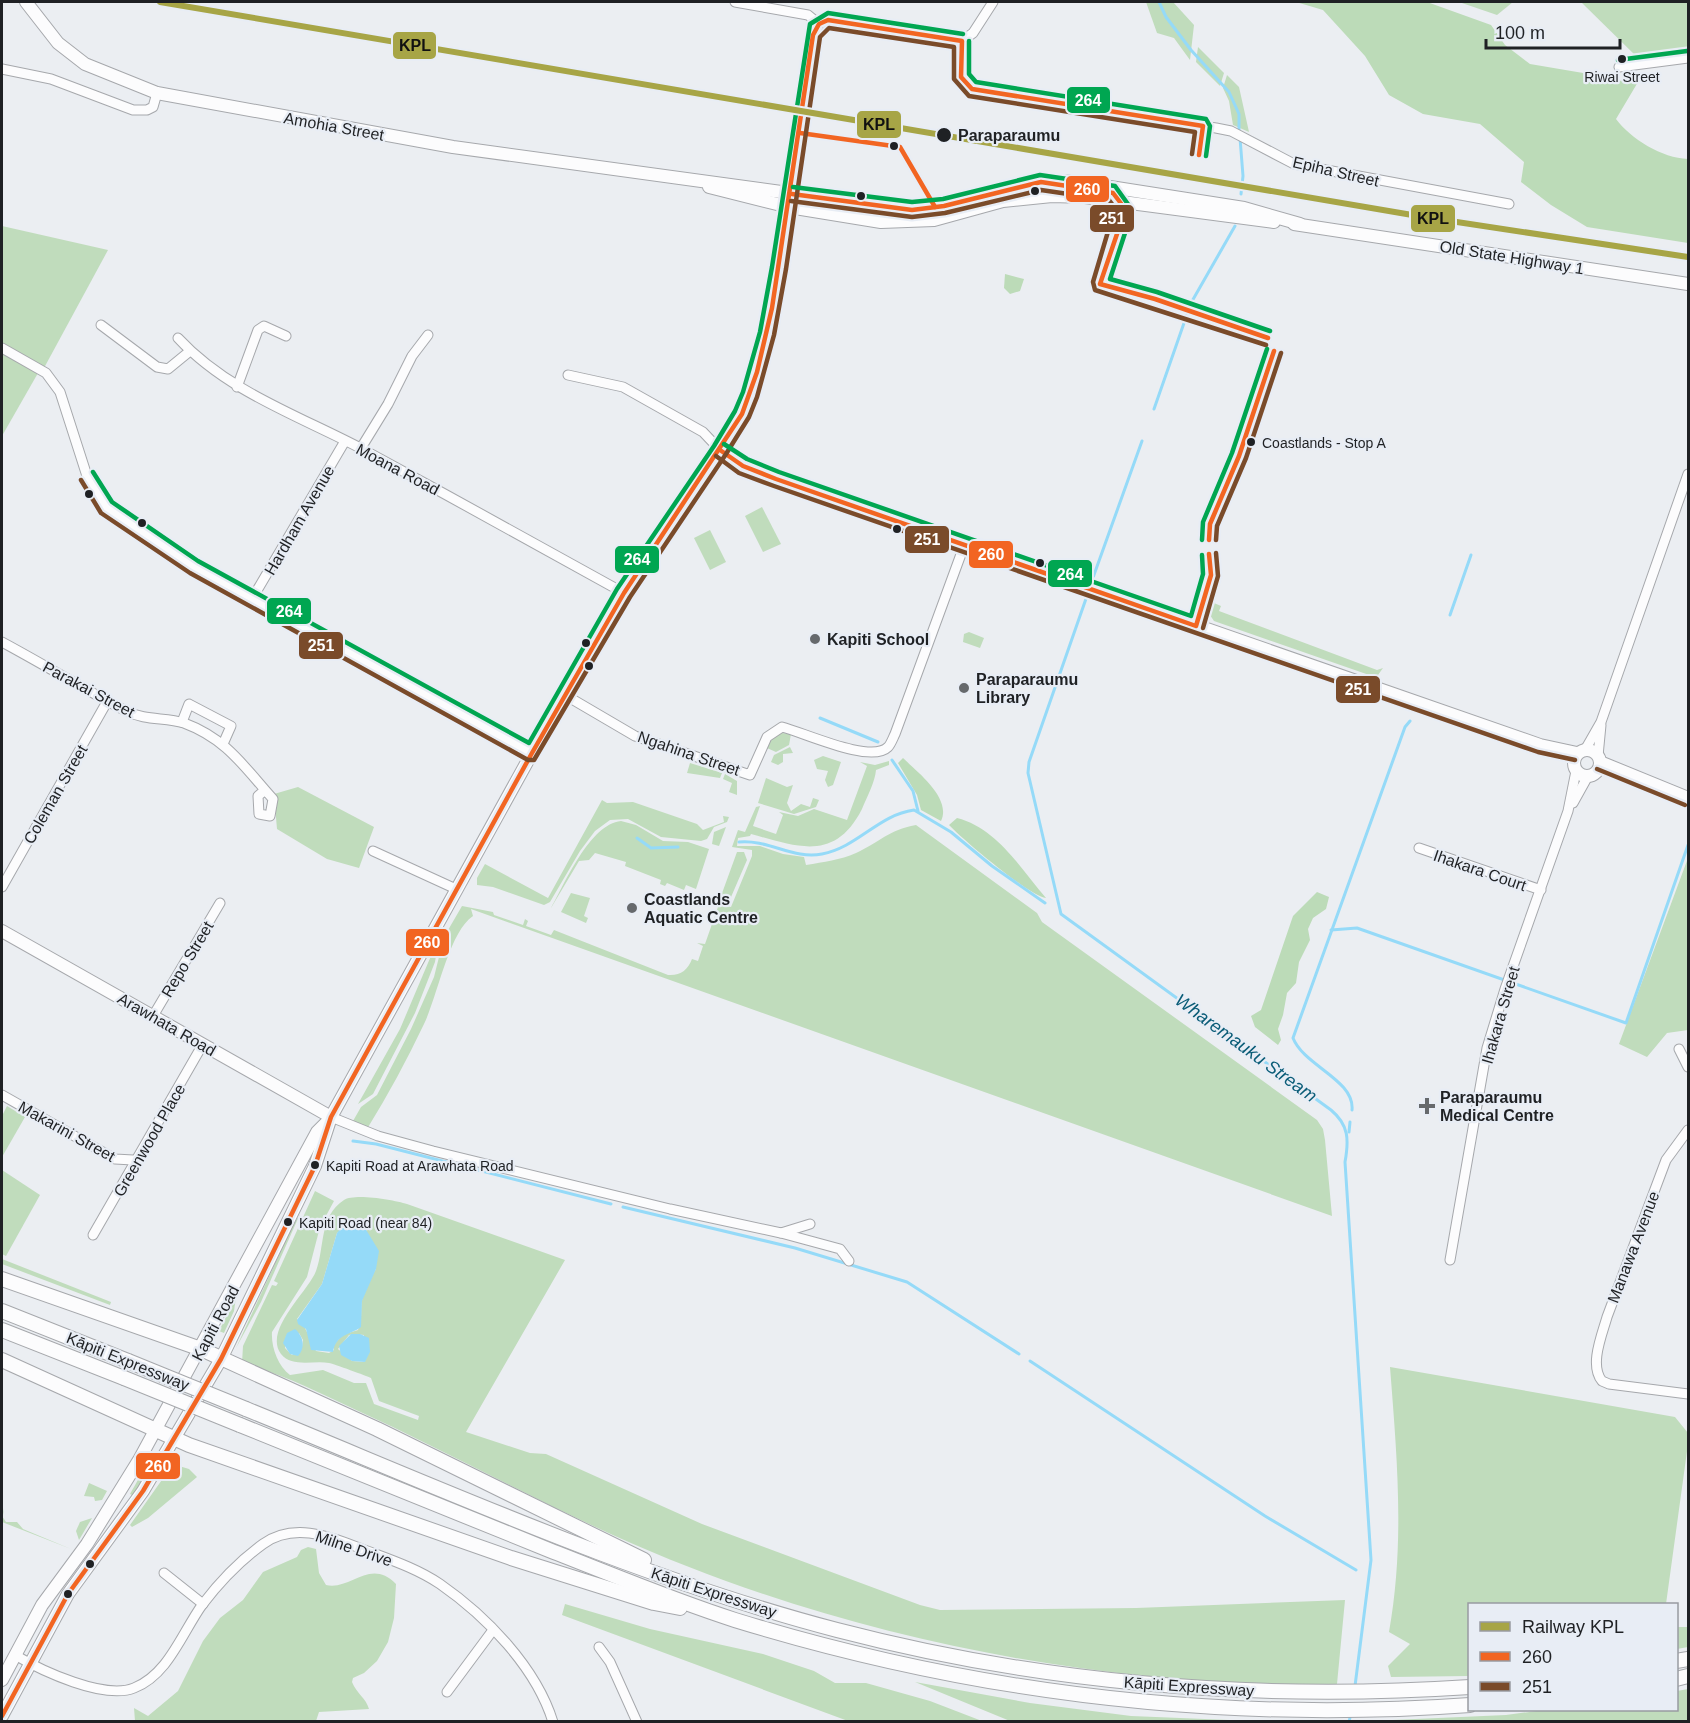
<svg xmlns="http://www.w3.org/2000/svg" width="1690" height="1723" viewBox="0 0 1690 1723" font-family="Helvetica,sans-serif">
<rect width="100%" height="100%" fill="#ebeef2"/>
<!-- green -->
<g fill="#c0dcbc" fill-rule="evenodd">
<path d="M1146 2H1173L1194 25 1190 60 1174 38 1157 33Z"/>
<path d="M1459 2H1513L1497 15Z"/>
<path d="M1581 2H1688V52L1638 58Z"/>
<path d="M1198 47 1224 73 1220 86 1196 62Z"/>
<path d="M1227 75 1239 87 1249 132 1233 125 1229 101 1223 88Z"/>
<path d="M2 226 108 250 44 368 2 345Z"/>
<path d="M2 354 38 373 2 436Z"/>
<path d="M762 507 781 544 763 552 745 516Z"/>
<path d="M710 530 726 562 710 570 694 538Z"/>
<path d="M1219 584 1214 603 1221 606 1219 611 1377 670 1383 668 1378 675 1372 676 1214 621 1208 612Z"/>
<path d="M969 632 984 638 980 648 963 642 964 634Z"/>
<path d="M782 733 791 734 789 745 776 752 767 748 773 737Z"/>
<path d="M790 747 793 753 783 754V762L778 765 771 762 774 755Z"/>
<path d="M823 756 841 762 833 785 828 787 825 780 828 771 817 769 814 760Z"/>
<path d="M889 761V765L876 770C875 782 867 797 862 809 835 862 798 847 751 834L750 836 738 838 737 846H760L783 854 804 857 806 865C824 862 840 860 856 853 880 842 888 830 916 825L1037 913 1042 922 1317 1120 1323 1129 1325 1140 1332 1216 471 909 473 916C449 932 438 995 424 1024 407 1060 388 1095 367 1129L353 1121 361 1107 377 1095 411 1029 434 977 444 937 462 906 493 912 494 915 523 925 525 919 528 921 526 926 551 935 554 930 668 975C680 976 688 970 692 959L698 961 703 946 697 943 705 944 719 904 731 907 752 856V850L732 847 738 830 745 832 756 807 760 806 753 826 776 834 783 815 779 812 798 816 814 809 847 820 867 766 860 762 875 765Z"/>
<path d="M690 763 722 773 720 778 687 773Z"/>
<path d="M725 774 737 781V795L729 792 732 783 723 779Z"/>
<path d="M766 778 787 787 793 785 787 803 791 811 801 804 810 807 813 798 819 800 816 807 794 814 758 803Z"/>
<path d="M298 787 374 827 359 868 327 859 277 829 274 794Z"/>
<path d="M602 800 607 803 633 802 697 824 703 830 724 822 723 816 729 817 727 822 714 827 707 839 701 841 661 837 628 819 610 820 595 831 580 851 550 902 544 905 493 887 477 885V878L485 864 548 898Z"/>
<path d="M621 821 636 825 663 841 688 842 709 849 696 889 686 885 684 890 667 883 665 886 660 884 661 880 625 866 626 862 595 853 589 860 579 861 551 908C565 883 590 824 621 821Z"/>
<path d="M726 827 719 846 712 844 714 832Z"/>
<path d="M737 852H744L747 860 728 904 720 901V899L714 895 721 896Z"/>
<path d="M1688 858V1030L1667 1033 1647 1057 1619 1044Z"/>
<path d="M571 893 590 898 584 916 588 918 586 923 561 912Z"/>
<path d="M439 937 435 962 415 1013 373 1094 358 1104 400 1029Z"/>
<path d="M7 1106 25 1117 2 1157V1116Z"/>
<path d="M2 1170 40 1195 6 1256 2 1254Z"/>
<path d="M315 1191 334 1201 320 1227 307 1277 272 1332C271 1347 278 1366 290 1375L323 1370 354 1383H366L374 1404 418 1420 419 1416 379 1401 371 1378C367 1376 334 1364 329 1363 314 1360 292 1368 281 1354 263 1330 308 1292 316 1271 325 1247 319 1216 344 1200 355 1193 394 1200 407 1204L565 1260 466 1432 530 1453 546 1454 702 1524 920 1605 940 1610 1136 1608 1345 1600 1337 1684C1094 1688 837 1636 615 1536 527 1496 442 1449 354 1409 318 1392 280 1373 242 1363L243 1346 272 1285 276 1286 278 1283 274 1281ZM351 1225H358L376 1269C370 1279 363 1289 362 1301 360 1311 363 1319 358 1330L342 1335 333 1346 334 1350 329 1353 316 1351 304 1326 297 1319 322 1284 337 1233ZM299 1333 303 1340 302 1347 292 1355 285 1348 286 1336ZM355 1334 364 1335 365 1362 352 1361 338 1349 349 1335Z"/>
<path d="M300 1214 261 1302 236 1348 292 1227Z"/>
<path d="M2 1259 111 1302 110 1305 2 1264Z"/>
<path d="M236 1297 234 1311 224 1333 219 1331Z"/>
<path d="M1390 1367 1675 1417 1688 1433V1444L1666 1604H1470L1469 1676 1391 1677 1388 1666 1410 1644 1389 1632C1405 1542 1397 1458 1390 1367Z"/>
<path d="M151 1457 156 1459 134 1496 130 1494Z"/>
<path d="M176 1460H179V1466L189 1469 197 1477 148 1518 132 1527 130 1525Z"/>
<path d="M89 1483 107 1491 102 1500 95 1501 94 1497 84 1496Z"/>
<path d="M4 1508 2 1516 6 1522H17L23 1529 71 1549 2 1522Z"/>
<path d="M92 1518 79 1540 76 1531 80 1522Z"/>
<path d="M308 1547 316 1549 319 1573 326 1585C350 1591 370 1557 396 1584L394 1618 388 1642 377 1661 364 1673 353 1678 352 1682C357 1694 366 1698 369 1709L319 1712 316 1721H135L134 1708 148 1716 178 1691 203 1641 220 1618 243 1600 263 1572 297 1557 301 1550Z"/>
<path d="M565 1604 650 1629 763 1654 814 1671 835 1683H866L930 1701 982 1721H848L562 1615Z"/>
<path d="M1676 1627H1688V1647L1677 1649Z"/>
<path d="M915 1682 1030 1703 1131 1716 1254 1721H1010Z"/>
<path d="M1688 1689V1721H1370L1506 1715 1544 1710H1676L1677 1691Z"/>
</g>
<!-- forest -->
<g fill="#bcdbb8">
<path d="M1296 2H1427L1491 25 1505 45 1530 64 1589 74 1614 82 1641 77 1616 119C1631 139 1662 158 1688 159V243L1587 227 1551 205 1521 182 1524 162 1480 124 1423 114 1389 95 1365 56 1323 10Z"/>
<path d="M1005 274 1024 279 1020 291 1010 294 1004 288Z"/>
<path d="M903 758C917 772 952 798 941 821L921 810 917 795 898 763Z"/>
<path d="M957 818C997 828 1021 869 1046 898 1031 897 963 840 949 825Z"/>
<path d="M1317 892 1329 897 1326 909 1313 918 1308 929 1310 940 1299 962 1296 983 1287 993 1283 1015 1278 1029 1281 1040 1278 1045 1255 1027 1251 1016 1261 1010 1293 916Z"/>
</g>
<!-- water -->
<g fill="#95daf8">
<path d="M351 1224 365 1228 379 1251 376 1269 362 1301 361 1327C350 1335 336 1334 333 1352L311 1350 306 1329 298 1324 297 1320 322 1284 337 1233 342 1227Z"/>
<path d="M295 1329C303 1336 306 1347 298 1356L290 1354 283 1343 287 1333Z"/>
<path d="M351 1334H360L369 1338 370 1352 365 1362 352 1361 341 1355 339 1346Z"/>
</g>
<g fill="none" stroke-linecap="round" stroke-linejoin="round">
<!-- stream -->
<g stroke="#95daf8" stroke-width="3">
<path d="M1159 2 1166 17 1191 50 1229 92 1239 114V132"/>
<path d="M1240 138 1243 176 1241 194"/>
<path d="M1154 409 1191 303 1235 226"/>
<path d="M1090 586 1142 441"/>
<path d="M1088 593 1029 762 1028 773 1061 914 1331 1110C1349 1125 1349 1140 1345 1162L1371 1560 1355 1686"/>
<path d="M1450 615 1471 555"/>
<path d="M820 718 878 742"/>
<path d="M892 760 913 791 918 811"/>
<path d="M637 838 651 848 678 847"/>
<path d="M739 842C768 839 794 860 822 854 858 847 878 815 914 810L951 832 992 866 1045 903"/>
<path d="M1331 930 1357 928 1626 1023 1688 845"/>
<path d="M1352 1110C1355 1080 1304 1066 1293 1038L1405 727 1410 721"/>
<path d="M1349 1132 1350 1122"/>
<path d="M353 1141 376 1144 611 1204"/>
<path d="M623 1207 795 1248 907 1282 1019 1354"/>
<path d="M1030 1361 1265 1516 1356 1570"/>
<path d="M1349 1722 1351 1713"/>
</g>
<defs>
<g id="minor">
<path d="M735 2 808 15 819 24"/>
<path d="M819 24 828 20 962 41"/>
<path d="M962 41C959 62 955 84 979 92L1216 128 1231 131 1294 164 1509 204"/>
<path d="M962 41 973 33 993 2"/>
<path d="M1619 67 1688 58"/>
<path d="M2 69 51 79 133 110H147L153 107 157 93"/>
<path d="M792 194 813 35 819 24"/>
<path d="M101 325 157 367 168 369 190 351"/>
<path d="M178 338C228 392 300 416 364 450 451 497 537 545 624 593"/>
<path d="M2 348 46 373 60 392 87 476 106 507 194 567 532 753"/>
<path d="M568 375 623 387 703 432 720 450"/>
<path d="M237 387 258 330 264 326 286 336"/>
<path d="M361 448 388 404 412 356 428 335"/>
<path d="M252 599 345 441"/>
<path d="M2 642C43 664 84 689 126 711 146 721 165 717 184 723 227 739 244 767 273 799L270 816 259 814 258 796 265 790"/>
<path d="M565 695 635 736 750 775 767 737 782 727C805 733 871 764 888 747 891 744 893 738 895 734L964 546"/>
<path d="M182 722 189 704 231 726 223 744"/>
<path d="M1585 750 1601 722 1688 474"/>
<path d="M1598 756 1601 725"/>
<path d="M1573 803 1588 776"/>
<path d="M1419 848 1541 890"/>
<path d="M373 851 456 889"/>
<path d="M2 887 108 700"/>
<path d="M153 1016 220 903"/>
<path d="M1679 1049 1688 1067"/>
<path d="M2 1095 115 1159 133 1160"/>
<path d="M331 1117 378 1136 433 1151 670 1209 781 1233 810 1224"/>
<path d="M1688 1130 1666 1160 1607 1317C1602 1335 1589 1365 1602 1381L1609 1384 1688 1394"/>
<path d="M781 1233 840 1249 849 1261"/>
<path d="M93 1235 203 1044"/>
<path d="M1450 1260 1487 1048 1505 989 1568 811 1576 771"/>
<path d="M164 1573 203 1604"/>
<path d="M599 1647 610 1662 637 1722"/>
<path d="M15 1655C42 1671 104 1700 134 1688 168 1675 182 1633 202 1605 218 1584 241 1560 263 1544 292 1523 327 1535 357 1547 385 1558 415 1567 440 1584 486 1616 536 1667 553 1722"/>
<path d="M447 1692 493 1630"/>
</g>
<g id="major">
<path d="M26 2 58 43 85 64 157 93 453 147 905 209 944 206 1023 185 1072 181 1244 208 1300 224"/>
<path d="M709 187 789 207 881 222 934 220 1003 201 1052 196 1085 197 1274 222"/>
<path d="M1294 224 1688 284"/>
<path d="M720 450 743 466 776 479 1540 745 1577 753"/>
<circle cx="1587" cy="763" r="13"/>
<path d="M1600 762 1688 798"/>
<path d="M2 931 331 1117"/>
<path d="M2 1680 42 1605 87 1544 139 1460 317 1132 329 1120"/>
<path d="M2 1716 68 1594 143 1491 221 1359 315 1166 331 1117 532 753 624 593 742 414C772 345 778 268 792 194"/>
</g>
<g id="highway">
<path d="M2 1279 201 1349 377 1429 644 1560"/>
<path d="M2 1311 128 1361"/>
<path d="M2 1330 124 1378"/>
<path d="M2 1360 189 1445 511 1558 654 1603 680 1608"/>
<path d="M246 1409C438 1487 637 1578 837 1630 1044 1684 1257 1701 1470 1687"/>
<path d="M240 1425C343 1467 446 1509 549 1550 611 1574 672 1600 735 1620 973 1693 1221 1723 1470 1705"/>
<path d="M1676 1661 1688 1659"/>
<path d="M1676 1679 1688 1676"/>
</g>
</defs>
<!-- minor casing -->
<use href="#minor" stroke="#a6a8ac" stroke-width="11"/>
<!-- major casing -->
<use href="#major" stroke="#a6a8ac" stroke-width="14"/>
<!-- highway casing -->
<use href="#highway" stroke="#a6a8ac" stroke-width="16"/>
<!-- minor -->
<use href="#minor" stroke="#fcfcfd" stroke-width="9"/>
<!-- major -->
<use href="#major" stroke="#fcfcfd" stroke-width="12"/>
<!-- highway -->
<use href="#highway" stroke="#fcfcfd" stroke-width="14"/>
<defs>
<g id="highway-bridge">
<path d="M128 1361 246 1409"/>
<path d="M124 1378 240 1425"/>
</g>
</defs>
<!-- highway-bridge casing -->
<use href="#highway-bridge" stroke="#a6a8ac" stroke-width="16" stroke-linecap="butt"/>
<!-- highway-bridge -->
<use href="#highway-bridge" stroke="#fcfcfd" stroke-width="14"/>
<defs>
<g id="bus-1">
<path d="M800 133 900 147 935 207"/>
<path d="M792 194 912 210 944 206 1041 182 1113 193 1123 206 1118 231 1100 284 1155 299 1268 338"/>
<path d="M720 450 743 466 776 479 1196 626 1211 575 1209 554"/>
<path d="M1209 540 1210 524 1239 456 1274 351"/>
<path d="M2 1716 68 1594 143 1491 221 1359 315 1166 331 1117 532 753 624 593 742 414 757 372 772 308 813 35 819 24 828 20 962 41 961 77 972 89 1203 126 1199 155"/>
</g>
<g id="bus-2">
<path d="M791 201 912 217 945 213 1041 190 1109 200 1115 208 1093 282 1095 290 1266 345"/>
<path d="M716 456 739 473 774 486 1538 752 1575 760"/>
<path d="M81 480 101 513 190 573 528 760H534L630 597 726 454 749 417 757 397 774 335 786 269 820 37 829 28 954 47V79L969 96 1195 132 1192 154"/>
<path d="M1216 540 1217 526 1246 458 1281 353"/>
<path d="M1203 628 1218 576 1216 553"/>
<path d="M1597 769 1685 805"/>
</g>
<g id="bus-3">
<path d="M969 41V74L976 82 1206 119 1210 126 1206 156"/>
<path d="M1618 60 1687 51"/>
<path d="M793 187 912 202 943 199 1040 175 1115 186 1130 207 1125 233 1110 279 1157 292 1270 331"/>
<path d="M724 444 747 459 779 472 1191 616 1203 574 1202 555"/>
<path d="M93 472 112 502 198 561 529 743 617 589 714 446 735 411 743 392 760 332 772 267 810 24 828 13 963 34"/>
<path d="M1202 540 1203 522 1232 453 1267 349"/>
</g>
</defs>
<!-- bus-1 casing -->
<use href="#bus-1" stroke="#e8edf5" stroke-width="9"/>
<!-- bus-2 casing -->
<use href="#bus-2" stroke="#e8edf5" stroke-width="9"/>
<!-- bus-3 casing -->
<use href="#bus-3" stroke="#e8edf5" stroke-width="9"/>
<!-- bus-1 -->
<use href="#bus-1" stroke="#f26522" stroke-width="4.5"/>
<!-- bus-2 -->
<use href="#bus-2" stroke="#7a4b2a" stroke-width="4.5"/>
<!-- bus-3 -->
<use href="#bus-3" stroke="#00a651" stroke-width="4.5"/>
<defs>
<path id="rail-1" d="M160 2 1424 217 1688 257"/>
</defs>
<!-- rail-1 casing -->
<use href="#rail-1" stroke="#e8edf5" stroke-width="10"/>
<!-- rail-1 -->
<use href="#rail-1" stroke="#a7a546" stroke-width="6"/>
</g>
<!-- markers -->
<g fill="#1f2124" stroke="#e8edf5" stroke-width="2">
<circle cx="1622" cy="59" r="5"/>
<circle cx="944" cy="135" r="8"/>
<circle cx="894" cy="146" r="5"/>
<circle cx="1035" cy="191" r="5"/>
<circle cx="861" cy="196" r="5"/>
<circle cx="1251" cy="442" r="5"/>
<circle cx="89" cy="494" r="5"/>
<circle cx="142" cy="523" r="5"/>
<circle cx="897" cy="529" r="5"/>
<circle cx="1040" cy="563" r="5"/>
<circle cx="586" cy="643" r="5"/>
<circle cx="589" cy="666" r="5"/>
<circle cx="315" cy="1165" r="5"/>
<circle cx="288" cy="1222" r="5"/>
<circle cx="90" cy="1564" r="5"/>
<circle cx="68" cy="1594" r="5"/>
</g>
<g fill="#66696c" stroke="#e8edf5" stroke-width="2">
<circle cx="815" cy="639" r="6"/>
<circle cx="964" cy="688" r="6"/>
<circle cx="632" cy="908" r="6"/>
<path d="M1424 1097h6v6h6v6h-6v6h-6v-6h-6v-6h6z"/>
</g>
<g text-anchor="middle" stroke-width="4.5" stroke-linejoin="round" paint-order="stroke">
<!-- bus labels -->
<g font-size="14" fill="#1f2124" stroke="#e8edf5" text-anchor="start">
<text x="1622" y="82" text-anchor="middle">Riwai Street</text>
<text x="1262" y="448">Coastlands - Stop A</text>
<text x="326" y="1171">Kapiti Road at Arawhata Road</text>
<text x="299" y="1228">Kapiti Road (near 84)</text>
</g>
<!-- street labels -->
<g font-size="16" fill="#1f2124" stroke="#e8edf5">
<text transform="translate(334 126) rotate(10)" y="6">Amohia Street</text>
<text transform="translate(1336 171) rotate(13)" y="6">Epiha Street</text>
<text transform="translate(1512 257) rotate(9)" y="6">Old State Highway 1</text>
<text transform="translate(398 469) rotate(28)" y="6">Moana Road</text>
<text transform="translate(299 520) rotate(-60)" y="6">Hardham Avenue</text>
<text transform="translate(89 689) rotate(28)" y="6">Parakai Street</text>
<text transform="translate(689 753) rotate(19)" y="6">Ngahina Street</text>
<text transform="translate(55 794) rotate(-60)" y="6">Coleman Street</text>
<text transform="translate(1480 870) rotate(19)" y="6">Ihakara Court</text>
<text transform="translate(187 959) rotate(-59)" y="6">Repo Street</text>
<text transform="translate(1500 1015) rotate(-74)" y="6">Ihakara Street</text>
<text transform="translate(167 1024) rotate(30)" y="6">Arawhata Road</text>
<text transform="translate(67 1131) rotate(29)" y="6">Makarini Street</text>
<text transform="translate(149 1140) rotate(-60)" y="6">Greenwood Place</text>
<text transform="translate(1633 1247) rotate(-69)" y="6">Manawa Avenue</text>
<text transform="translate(215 1323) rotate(-62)" y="6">Kapiti Road</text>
<text transform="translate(128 1361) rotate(22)" y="6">Kāpiti Expressway</text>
<text transform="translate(354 1548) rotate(19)" y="6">Milne Drive</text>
<text transform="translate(714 1592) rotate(18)" y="6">Kāpiti Expressway</text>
<text transform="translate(1189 1686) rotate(4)" y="6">Kāpiti Expressway</text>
</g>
<!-- stop labels -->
<g font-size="16" font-weight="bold" fill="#1f2124" stroke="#e8edf5" text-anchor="start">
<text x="958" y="141">Paraparaumu</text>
</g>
<!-- poi labels -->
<g font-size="16" font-weight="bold" fill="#1f2124" stroke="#e8edf5" text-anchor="start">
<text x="827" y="645">Kapiti School</text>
<text x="976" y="685">Paraparaumu<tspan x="976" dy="18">Library</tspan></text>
<text x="644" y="905">Coastlands<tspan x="644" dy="18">Aquatic Centre</tspan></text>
<text x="1440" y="1103">Paraparaumu<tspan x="1440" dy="18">Medical Centre</tspan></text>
</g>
<!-- water labels -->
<g font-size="18" font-style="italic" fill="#0a5c77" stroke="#e8edf5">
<text transform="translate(1246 1048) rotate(36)" y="6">Wharemauku Stream</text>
</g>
</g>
<g stroke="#e8edf5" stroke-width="2">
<rect x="392" y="31" width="45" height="29" rx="6" fill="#a7a546"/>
<rect x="1066" y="86" width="45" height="28" rx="6" fill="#00a651"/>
<rect x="856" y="110" width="46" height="29" rx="6" fill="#a7a546"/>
<rect x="1065" y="175" width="45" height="28" rx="6" fill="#f26522"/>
<rect x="1410" y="204" width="46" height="29" rx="6" fill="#a7a546"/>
<rect x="1089" y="204" width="46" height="29" rx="6" fill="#7a4b2a"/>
<rect x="904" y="525" width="46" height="29" rx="6" fill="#7a4b2a"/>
<rect x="968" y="540" width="46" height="29" rx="6" fill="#f26522"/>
<rect x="614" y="545" width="46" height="29" rx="6" fill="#00a651"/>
<rect x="1047" y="559" width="46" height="29" rx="6" fill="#00a651"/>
<rect x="266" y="597" width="46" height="28" rx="6" fill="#00a651"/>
<rect x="298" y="631" width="46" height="29" rx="6" fill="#7a4b2a"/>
<rect x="1335" y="675" width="46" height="29" rx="6" fill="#7a4b2a"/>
<rect x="405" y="928" width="45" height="29" rx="6" fill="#f26522"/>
<rect x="135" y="1452" width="46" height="28" rx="6" fill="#f26522"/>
</g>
<g font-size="16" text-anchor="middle" font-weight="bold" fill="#fff">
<text x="1088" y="106">264</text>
<text x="1087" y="195">260</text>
<text x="1112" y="224">251</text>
<text x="927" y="545">251</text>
<text x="991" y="560">260</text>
<text x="637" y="565">264</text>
<text x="1070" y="580">264</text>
<text x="289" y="617">264</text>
<text x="321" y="651">251</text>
<text x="1358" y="695">251</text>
<text x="427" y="948">260</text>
<text x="158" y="1472">260</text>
</g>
<g font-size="16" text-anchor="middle" font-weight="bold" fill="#111">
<text x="415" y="51">KPL</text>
<text x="879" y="130">KPL</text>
<text x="1433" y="224">KPL</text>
</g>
<!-- border -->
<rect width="1690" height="1723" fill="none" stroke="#1f2124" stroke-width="6"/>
<!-- legend -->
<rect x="1468" y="1603" width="210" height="108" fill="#e8edf5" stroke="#989ba1" stroke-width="1.5"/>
<rect x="1480" y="1622" width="30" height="9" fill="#a7a546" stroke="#989ba1" stroke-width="1.5"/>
<text x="1522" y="1633" font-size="18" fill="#1f2124">Railway KPL</text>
<rect x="1480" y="1652" width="30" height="9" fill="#f26522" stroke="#989ba1" stroke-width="1.5"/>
<text x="1522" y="1663" font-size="18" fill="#1f2124">260</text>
<rect x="1480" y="1682" width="30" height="9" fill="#7a4b2a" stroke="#989ba1" stroke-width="1.5"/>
<text x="1522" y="1693" font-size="18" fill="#1f2124">251</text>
<!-- scale -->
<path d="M1486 39v9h134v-9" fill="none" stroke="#1f2124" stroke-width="3"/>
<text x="1495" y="39" font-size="18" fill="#1f2124" stroke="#e8edf5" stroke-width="4.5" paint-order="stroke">100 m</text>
</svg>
